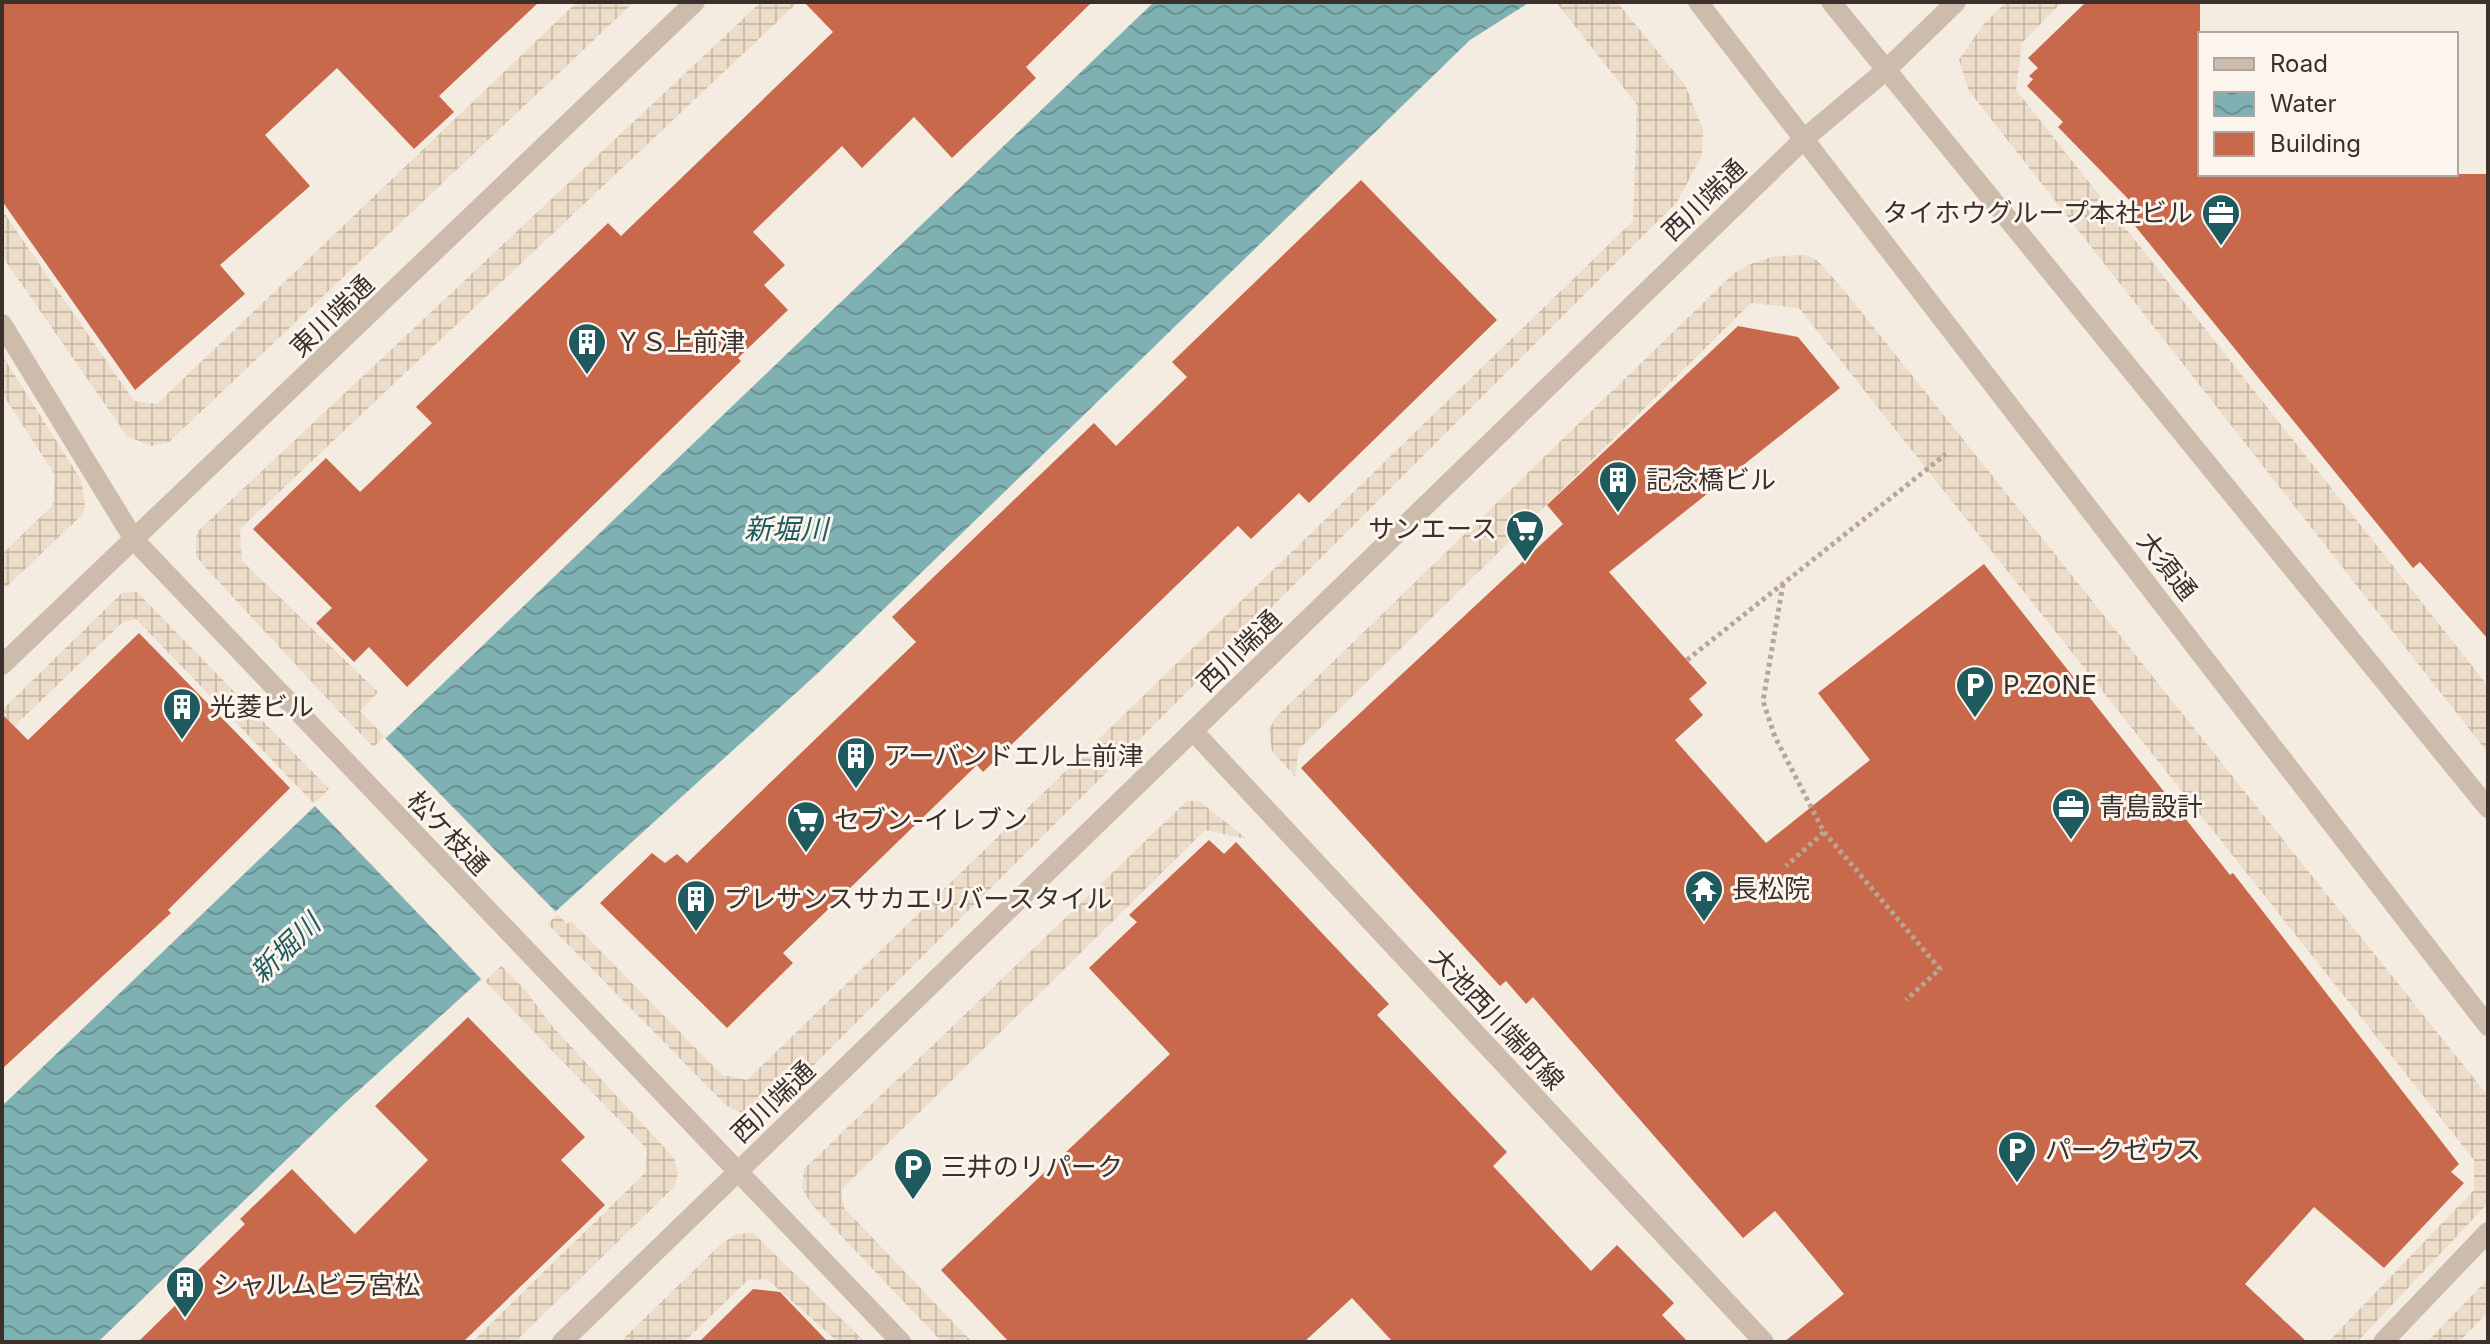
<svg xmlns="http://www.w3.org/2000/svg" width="2490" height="1344" viewBox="0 0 2490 1344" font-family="Inter,'Noto Sans JP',sans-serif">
<defs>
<pattern id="plaza-grid" width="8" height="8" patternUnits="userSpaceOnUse" patternTransform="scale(2)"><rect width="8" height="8" fill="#ecdcc8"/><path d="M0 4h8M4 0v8" fill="none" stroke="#cbbdac"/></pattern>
<pattern id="water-waves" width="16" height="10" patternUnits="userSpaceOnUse" patternTransform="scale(2)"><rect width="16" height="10" fill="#7fb0b2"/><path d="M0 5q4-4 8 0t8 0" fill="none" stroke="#699091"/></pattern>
</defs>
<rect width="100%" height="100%" fill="#f4ebe1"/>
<!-- plaza -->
<g fill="url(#plaza-grid)">
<path d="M577 2H634L169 442 151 446 127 436 2 256V210L134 401 157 404Z"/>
<path d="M761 2H798L240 529 242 561 378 692 360 711 567 924 571 921 584 934 722 1075 747 1080 1633 221 1637 105 1556 2H1617L1685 85 1703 129 1702 155 1677 202 774 1105 744 1114 727 1106 714 1093 348 721 204 566 196 556V545L197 532Z"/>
<path d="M2006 2H2062L2022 43 2016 90 2488 686V753L1969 91 1959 60 1983 25Z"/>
<path d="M1806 255 1818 261 1843 289 2488 1096V1203L2357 1342H2328L2474 1190V1160L1799 308 1751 303 1299 749 1295 777 1272 751 1269 730 1276 717 1733 274 1750 264 1776 256Z"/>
<path d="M2 355 81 480 85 502 84 513 2 591V554L53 505 55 475 2 393Z"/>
<path d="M137 592 526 991 552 1026 674 1158 678 1173 675 1186 515 1342H472L645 1173 647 1149 136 619 123 622 2 738V710L122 593Z"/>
<path d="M1187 801H1199L1247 839 1205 830 841 1190 844 1208 972 1342H942L812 1205 802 1188 804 1169Z"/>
<path d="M753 1233 865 1342H838L767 1279 748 1280 684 1342H620L720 1245 736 1234Z"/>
<path d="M2488 1279V1312L2459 1342H2427Z"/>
</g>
<!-- water -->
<path fill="url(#water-waves)" d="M1154 2H1530L1470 40 820 671 345 1103 98 1342H2V1106Z"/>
<!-- pier -->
<path fill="#f4ebe1" d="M384 737 558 914 484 982 313 804Z"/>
<!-- building -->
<g fill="#c8694b">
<path d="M2 2H539L439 96 454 112 414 149 337 68 265 135 310 186 220 265 245 294 135 390 2 201Z"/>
<path d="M804 2H1092L1026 67 1036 78 952 158 914 117 862 168 842 146 753 232 785 265 764 285 788 310 738 358 741 361 407 687 369 647 354 662 316 623 332 608 253 529 326 458 360 492 432 423 416 407 608 223 621 236 833 32Z"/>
<path d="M2086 2H2200V174H2488V639L2420 562 2413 568 2131 221 2141 212 2058 127 2063 122 2027 86 2033 79 2029 76 2038 68 2028 58Z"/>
<path d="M1361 180 1497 320 1309 503 1299 493 1251 539 1238 526 983 772 977 765 783 953 793 963 727 1028 600 903 652 853 665 863 677 854 687 863 916 642 892 617 1094 423 1116 446 1187 377 1172 362Z"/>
<path d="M1738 326 1798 337 1840 388 1609 572 1707 683 1689 699 1703 715 1675 740 1766 843 1870 760 1818 693 1984 564 2230 875 2233 873 2459 1164 2451 1172 2464 1183 2384 1268 2314 1207 2245 1284 2307 1342H1784L1844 1294 1775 1211 1743 1238 1533 997 1526 1004 1506 981 1500 986 1301 768 1563 524 1547 505Z"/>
<path d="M139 633 290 788 168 910 171 913 2 1069V714L28 740Z"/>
<path d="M1209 840 1224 854 1236 842 1389 1004 1377 1015 1507 1152 1493 1166 1591 1271 1617 1245 1674 1303 1662 1315 1688 1342H1393L1352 1298 1304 1342H1009L941 1270 1170 1054 1089 968 1137 922 1129 915Z"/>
<path d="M468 1017 585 1137 561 1160 605 1205 463 1342H138L190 1291 184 1284 245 1224 240 1219 292 1169 355 1234 428 1160 375 1106Z"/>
<path d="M753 1289 780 1292 828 1342H699Z"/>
</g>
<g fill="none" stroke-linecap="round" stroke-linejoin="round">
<!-- path -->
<g stroke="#b9a596" stroke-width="5" stroke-dasharray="4 4" stroke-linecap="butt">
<path d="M1783 584 1763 701 1775 737 1824 832 1786 866"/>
<path d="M1687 660 1946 454"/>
<path d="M1824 832 1940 969 1906 1000"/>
</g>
<!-- minor -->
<g stroke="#cdbbac" stroke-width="20">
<path d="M1698 2 2488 1026"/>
<path d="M1831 2 2488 808"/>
<path d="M2 324 135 541 901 1342"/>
<path d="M2 665 695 2"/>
<path d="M1193 731 1764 1342"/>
<path d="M562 1342 1805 138 1886 70 1956 2"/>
<path d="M2383 1342 2488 1232"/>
</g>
</g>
<!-- icons -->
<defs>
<symbol id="office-pin" viewBox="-11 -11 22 30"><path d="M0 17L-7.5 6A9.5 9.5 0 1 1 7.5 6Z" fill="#1f5a5e" stroke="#fbf5ee"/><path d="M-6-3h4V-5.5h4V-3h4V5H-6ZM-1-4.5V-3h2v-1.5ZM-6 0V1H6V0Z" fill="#fff"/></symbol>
<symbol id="building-pin" viewBox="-11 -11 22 30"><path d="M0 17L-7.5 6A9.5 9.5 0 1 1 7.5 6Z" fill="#1f5a5e" stroke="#fbf5ee"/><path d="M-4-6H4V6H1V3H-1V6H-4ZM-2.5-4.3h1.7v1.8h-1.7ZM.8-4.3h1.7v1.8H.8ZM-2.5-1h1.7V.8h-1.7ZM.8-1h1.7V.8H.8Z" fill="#fff"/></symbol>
<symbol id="supermarket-pin" viewBox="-11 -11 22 30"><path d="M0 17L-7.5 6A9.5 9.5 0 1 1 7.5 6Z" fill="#1f5a5e" stroke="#fbf5ee"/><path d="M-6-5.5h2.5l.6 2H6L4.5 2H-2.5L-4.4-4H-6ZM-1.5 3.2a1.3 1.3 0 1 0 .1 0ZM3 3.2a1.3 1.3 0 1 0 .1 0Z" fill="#fff"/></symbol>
<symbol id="parking-pin" viewBox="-11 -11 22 30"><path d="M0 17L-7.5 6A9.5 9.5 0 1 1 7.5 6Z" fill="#1f5a5e" stroke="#fbf5ee"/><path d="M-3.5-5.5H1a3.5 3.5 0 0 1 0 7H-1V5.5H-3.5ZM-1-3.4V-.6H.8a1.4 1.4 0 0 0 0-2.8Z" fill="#fff"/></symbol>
<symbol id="temple-pin" viewBox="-11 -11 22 30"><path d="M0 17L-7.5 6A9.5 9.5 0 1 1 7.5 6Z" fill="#1f5a5e" stroke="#fbf5ee"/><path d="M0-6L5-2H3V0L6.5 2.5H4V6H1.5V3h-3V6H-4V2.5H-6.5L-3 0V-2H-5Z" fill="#fff"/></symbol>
</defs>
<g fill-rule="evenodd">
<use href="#office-pin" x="2199" y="191" width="44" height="60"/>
<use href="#building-pin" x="565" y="320" width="44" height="60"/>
<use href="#building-pin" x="1596" y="458" width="44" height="60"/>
<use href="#supermarket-pin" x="1503" y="507" width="44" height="60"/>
<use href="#parking-pin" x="1953" y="663" width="44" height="60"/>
<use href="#building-pin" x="160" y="685" width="44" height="60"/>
<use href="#building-pin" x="834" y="734" width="44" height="60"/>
<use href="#office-pin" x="2049" y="785" width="44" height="60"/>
<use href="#supermarket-pin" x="784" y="798" width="44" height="60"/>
<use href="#temple-pin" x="1682" y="867" width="44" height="60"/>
<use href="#building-pin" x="674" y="877" width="44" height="60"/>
<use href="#parking-pin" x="1995" y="1128" width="44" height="60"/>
<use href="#parking-pin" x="891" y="1145" width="44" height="60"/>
<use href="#building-pin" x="163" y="1263" width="44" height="60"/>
</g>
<g text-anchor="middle" stroke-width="6" stroke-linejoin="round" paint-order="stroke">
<!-- street labels -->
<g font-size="26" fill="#3b302b" stroke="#fbf5ee">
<text transform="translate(1704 200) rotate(-44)" y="9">西川端通</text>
<text transform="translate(332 316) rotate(-44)" y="9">東川端通</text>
<text transform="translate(2167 566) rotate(52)" y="9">大須通</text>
<text transform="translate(1239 651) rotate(-44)" y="9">西川端通</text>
<text transform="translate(448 833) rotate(46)" y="9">松ケ枝通</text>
<text transform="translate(1497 1019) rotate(47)" y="9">大池西川端町線</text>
<text transform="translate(773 1102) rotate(-44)" y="9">西川端通</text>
</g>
<!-- poi labels -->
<g font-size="26" fill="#3b302b" stroke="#fbf5ee" text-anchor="start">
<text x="2193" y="222" text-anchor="end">タイホウグループ本社ビル</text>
<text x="615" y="351">ＹＳ上前津</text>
<text x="1646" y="489">記念橋ビル</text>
<text x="1497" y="538" text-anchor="end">サンエース</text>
<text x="2003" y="694">P.ZONE</text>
<text x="210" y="716">光菱ビル</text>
<text x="884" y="765">アーバンドエル上前津</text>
<text x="2099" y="816">青島設計</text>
<text x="834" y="829">セブン-イレブン</text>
<text x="1732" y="898">長松院</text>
<text x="724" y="908">プレサンスサカエリバースタイル</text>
<text x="2045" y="1159">パークゼウス</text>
<text x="941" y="1176">三井のリパーク</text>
<text x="213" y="1294">シャルムビラ宮松</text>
</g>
<!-- water labels -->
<g font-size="28" font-style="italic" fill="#1f5a5e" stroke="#fbf5ee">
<text x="786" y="539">新堀川</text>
<text transform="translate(285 948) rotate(-44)" y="10">新堀川</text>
</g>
</g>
<!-- border -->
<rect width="2490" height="1344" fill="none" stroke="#3b302b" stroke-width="8"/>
<!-- legend -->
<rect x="2198" y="32" width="260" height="144" fill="#fbf5ee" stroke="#aea6a0" stroke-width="2"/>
<rect x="2214" y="58" width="40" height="12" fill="#cdbbac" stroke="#aea6a0" stroke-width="2"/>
<text x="2270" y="72" font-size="24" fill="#3b302b">Road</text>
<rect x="2214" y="92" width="40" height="24" fill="url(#water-waves)" stroke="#aea6a0" stroke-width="2"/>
<text x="2270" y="112" font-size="24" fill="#3b302b">Water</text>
<rect x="2214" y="132" width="40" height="24" fill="#c8694b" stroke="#aea6a0" stroke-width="2"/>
<text x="2270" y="152" font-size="24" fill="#3b302b">Building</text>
</svg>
